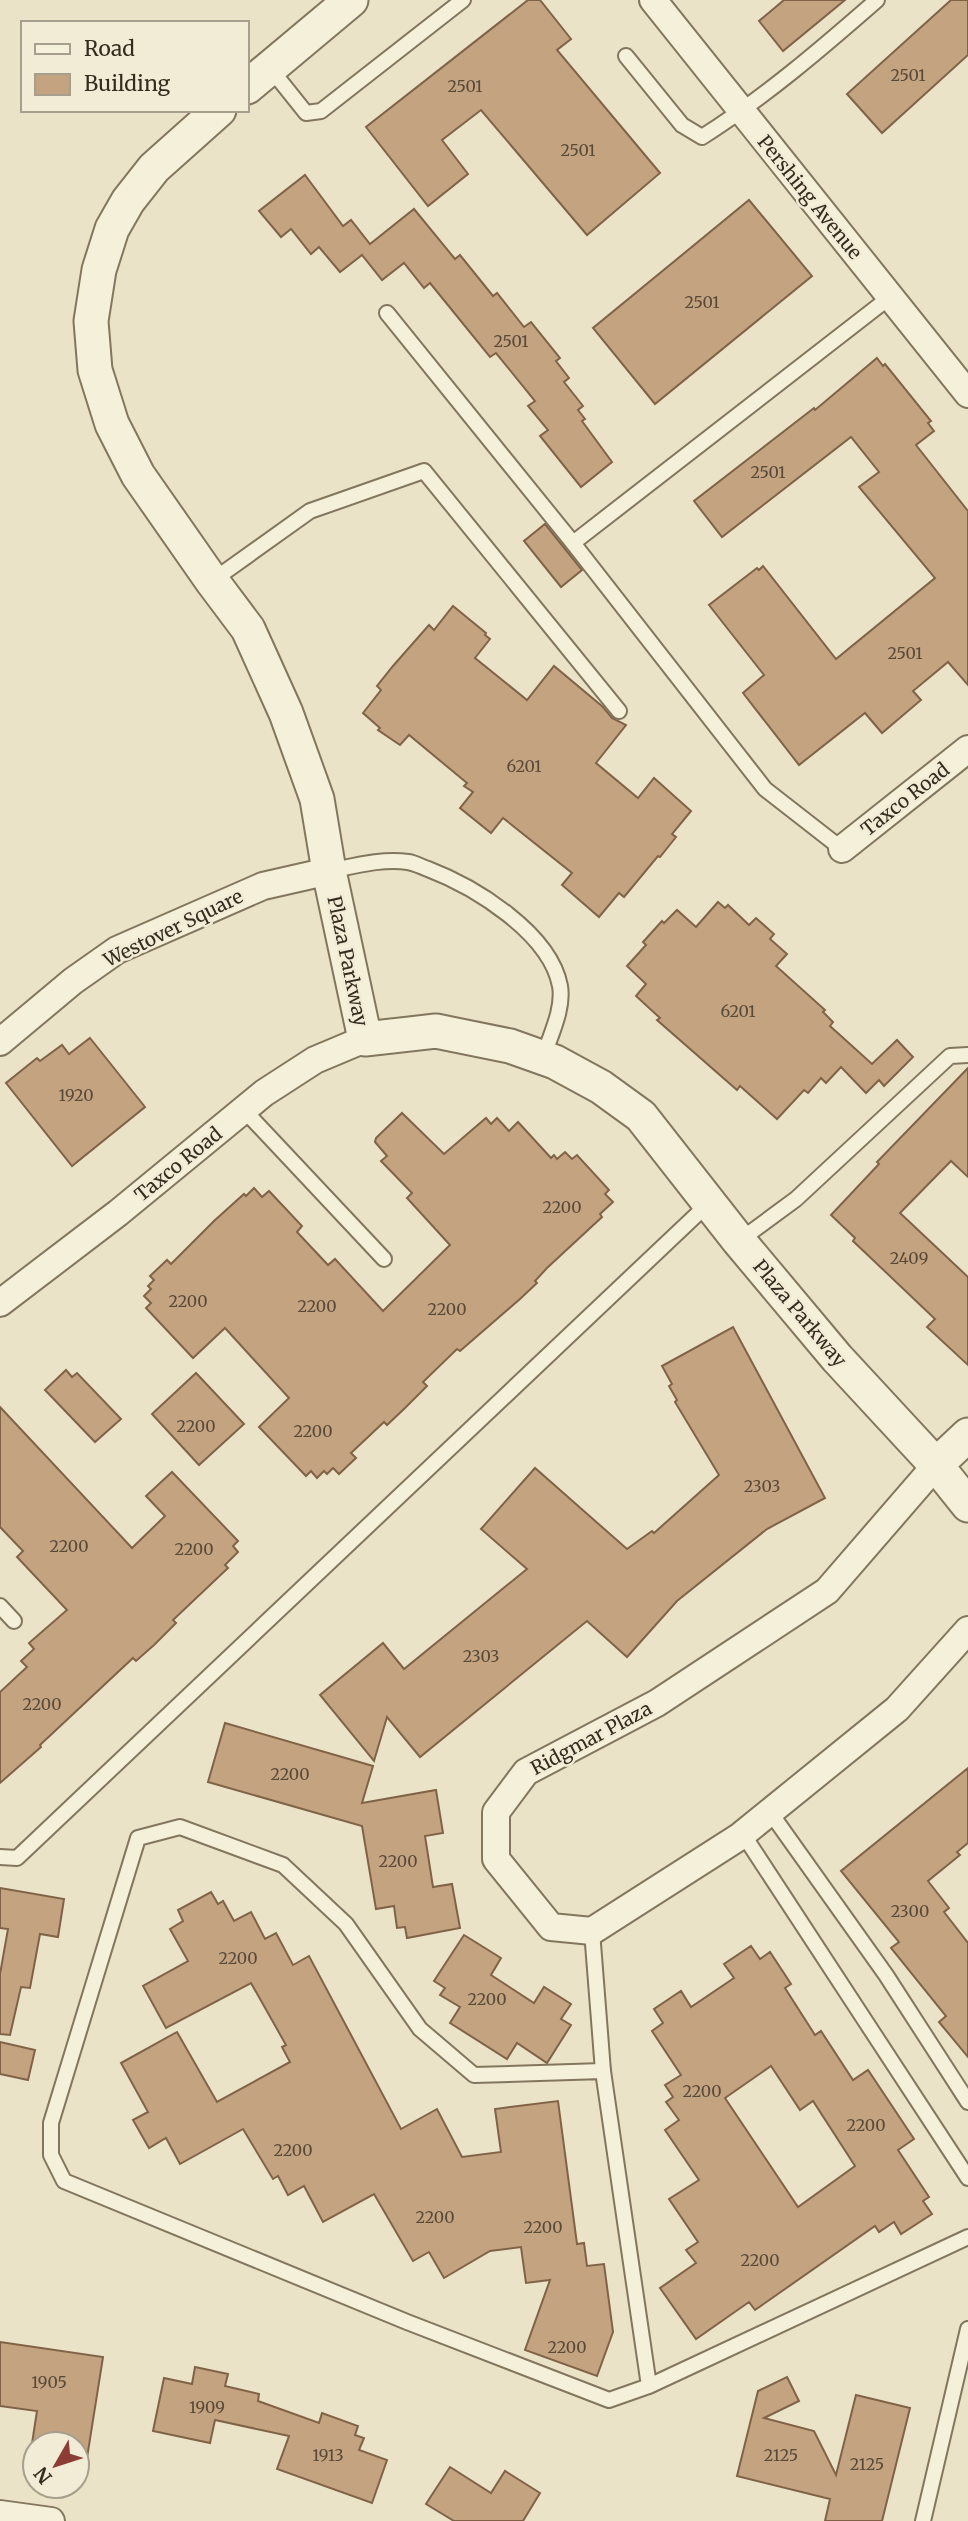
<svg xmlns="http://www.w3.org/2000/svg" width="968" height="2521" viewBox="0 0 968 2521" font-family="Merriweather,serif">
<rect width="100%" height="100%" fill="#eae3c7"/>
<!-- building -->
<g fill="#c4a381" stroke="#806347" stroke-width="2" fill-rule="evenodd">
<path d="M528 0H540L571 39 557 50 660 173 587 235 481 110 442 140 468 174 428 206 366 127Z"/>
<path d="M784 0H845L783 51 759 21Z"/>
<path d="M951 0H968V55L882 133 847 94Z"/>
<path d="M305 175 343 226 351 220 370 244 414 209 455 259 460 255 493 296 497 293 524 327 531 322 560 358 556 361 569 378 564 382 583 406 578 410 585 419 582 421 612 462 581 487 540 436 548 430 528 406 535 401 496 353 490 357 430 283 424 288 404 263 382 280 362 255 340 272 319 247 311 254 291 229 281 237 259 211Z"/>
<path d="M749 200 812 276 655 404 593 328Z"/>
<path d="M877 358 883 366 885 364 931 421 928 423 934 431 916 445 968 511V685L948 662 913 691 921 700 882 733 865 713 799 765 743 693 764 675 709 605 757 568 759 570 763 566 836 659 935 578 859 487 879 472 851 437 722 537 694 501 814 408 815 410Z"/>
<path d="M545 524 582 570 561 587 524 541Z"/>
<path d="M453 606 486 633 485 635 490 639 475 658 527 700 554 666 603 707 612 718 626 725 596 763 638 798 654 778 691 811 672 834 676 837 660 857 658 856 624 897 619 893 599 917 562 885 572 873 503 818 491 833 460 808 473 792 464 786 467 783 409 735 400 745 378 730 380 728 363 713 381 690 377 686 393 666 429 625 434 630Z"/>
<path d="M718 902 725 908 728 905 749 925 756 918 774 934 770 939 787 954 776 966 825 1010 823 1012 833 1022 830 1026 872 1064 897 1040 913 1057 884 1086 879 1080 866 1093 841 1067 826 1083 821 1078 808 1093 804 1090 777 1119 740 1086 737 1090 657 1020 660 1018 636 996 646 984 627 966 646 945 643 942 662 921 664 923 677 910 696 927Z"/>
<path d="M90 1038 145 1107 72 1166 6 1083 37 1058 40 1061 62 1045 69 1054Z"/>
<path d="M968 1068V1177L951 1161 900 1213 968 1277V1365L927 1327 935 1319 853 1241 855 1238 831 1215 879 1164 877 1162Z"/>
<path d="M402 1113 444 1154 486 1118 491 1124 497 1118 509 1131 518 1122 551 1158 554 1155 557 1159 565 1152 572 1159 577 1155 609 1190 605 1194 613 1202 600 1214 602 1217 547 1268 535 1281 537 1283 520 1299 460 1351 457 1349 423 1382 427 1386 405 1408 387 1425 384 1422 351 1453 356 1458 339 1474 333 1468 327 1474 324 1471 317 1478 311 1471 306 1476 259 1427 289 1398 225 1328 193 1358 146 1308 151 1303 144 1296 151 1289 148 1286 154 1280 150 1276 167 1260 171 1264 214 1221 244 1194 246 1196 254 1188 262 1197 269 1191 302 1226 297 1232 328 1265 335 1259 383 1311 450 1245 407 1198 412 1193 381 1161 387 1156 375 1142 376 1138Z"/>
<path d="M733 1327 825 1498 767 1529 677 1601 627 1657 587 1621 420 1757 387 1717 374 1761 320 1695 383 1643 404 1669 527 1569 481 1529 535 1468 627 1549 652 1531 654 1533 719 1475 675 1402 677 1400 669 1386 672 1384 662 1366Z"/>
<path d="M66 1370 72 1377 77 1373 121 1419 95 1442 45 1390Z"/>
<path d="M196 1373 244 1424 199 1465 152 1414Z"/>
<path d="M0 1407 132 1548 165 1516 146 1496 172 1472 238 1541 233 1546 238 1552 225 1565 228 1568 173 1620 176 1623 154 1645 136 1661 133 1658 40 1745 41 1747 0 1783V1692L27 1667 21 1661 34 1649 29 1643 67 1610 17 1557 23 1551 0 1527Z"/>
<path d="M225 1723 373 1766 362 1803 436 1790 443 1833 425 1836 433 1887 452 1884 460 1928 407 1938 405 1927 397 1928 394 1906 376 1909 362 1826 208 1782Z"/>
<path d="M968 1768V1843L957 1852 960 1855 928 1881 949 1908 944 1912 968 1943V2057L939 2022 946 2016 891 1948 899 1942 841 1871Z"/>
<path d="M0 1888 64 1899 58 1937 40 1934 30 1988 21 1987 10 2035 0 2034V1974L8 1929 0 1928Z"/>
<path d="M211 1892 218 1904 223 1901 234 1921 251 1912 265 1939 276 1933 293 1965 309 1956 401 2129 437 2109 462 2157 501 2152 495 2109 558 2101 577 2244 584 2243 587 2266 604 2264 613 2332 597 2376 525 2350 550 2280 526 2283 521 2247 490 2251 444 2278 429 2252 413 2261 374 2194 323 2222 304 2186 288 2195 278 2176 273 2179 243 2129 180 2164 166 2138 149 2148 133 2120 148 2112 121 2063 177 2032 217 2102 290 2062 282 2047 286 2045 251 1983 166 2028 143 1986 188 1961 170 1929 183 1921 178 1910Z"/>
<path d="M464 1935 501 1958 491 1975 534 2003 544 1987 571 2004 561 2019 571 2025 547 2063 517 2043 507 2059 450 2023 460 2007 440 1995 445 1988 434 1981Z"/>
<path d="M751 1946 760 1959 770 1952 791 1984 785 1988 815 2035 821 2031 853 2080 868 2070 914 2139 898 2150 929 2197 923 2201 932 2214 901 2234 894 2222 879 2232 875 2226 755 2310 749 2302 696 2339 660 2288 696 2263 686 2250 698 2242 669 2199 699 2180 665 2130 679 2120 666 2102 673 2097 665 2085 681 2075 652 2031 663 2023 654 2009 681 1991 691 2007 734 1978 724 1964ZM771 2066 800 2110 813 2101 855 2166 798 2207 725 2098Z"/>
<path d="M0 2042 35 2050 28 2080 0 2074Z"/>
<path d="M0 2342 103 2357 87 2458 77 2457V2444H35V2450H31L37 2411 0 2406Z"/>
<path d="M195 2367 228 2374 225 2386 259 2394 258 2401 319 2423 322 2413 358 2426 355 2435 364 2438 359 2450 387 2460 372 2503 277 2469 289 2436 215 2420 210 2443 153 2431 164 2378 192 2384Z"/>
<path d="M787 2377 799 2401 764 2418 814 2431 836 2475 856 2395 910 2408 882 2521H825L830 2499 737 2476 758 2391Z"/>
<path d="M450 2467 491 2493 505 2471 540 2493 523 2521H454L426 2504Z"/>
</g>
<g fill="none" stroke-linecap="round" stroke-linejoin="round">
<defs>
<g id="service">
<path d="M626 56 682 125 702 137C765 97 821 49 877 0"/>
<path d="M270 68 306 113 321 111 463 0"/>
<path d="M387 313 573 543 765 789 842 849"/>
<path d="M573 543 890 297"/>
<path d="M212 581 310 511 424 471 619 711"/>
<path d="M329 871C354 866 383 858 408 862 415 863 422 867 428 869 475 887 550 933 560 986 564 1009 550 1036 543 1058"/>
<path d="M244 1110 384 1259"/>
<path d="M739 1241 796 1199 950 1056 968 1055"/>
<path d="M0 1606 14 1621"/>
<path d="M770 1812 886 1975 968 2102"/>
<path d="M743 1834 968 2178"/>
<path d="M0 1857 17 1858 709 1203"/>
<path d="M592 1931 603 2071"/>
<path d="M649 2386 603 2071 474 2075 420 2029 346 1924 283 1865 180 1827 138 1838 51 2123V2155L64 2181 407 2322 609 2400 649 2386 968 2237"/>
<path d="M923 2521 968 2329"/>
</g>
<g id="minor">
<path d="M653 0 968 394"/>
<path d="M842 849 968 749"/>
<path d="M0 1042 73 981 117 950 263 886 329 871"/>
<path d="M0 1303 118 1213 264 1093 315 1060 365 1039"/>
<path d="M936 1465 827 1591 657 1703 526 1772 496 1812V1859L551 1927 592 1931 739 1837 897 1709 968 1630"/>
<path d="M0 2514 51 2521"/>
</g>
<g id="tertiary">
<path d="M247 87 351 0"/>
<path d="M219 110 154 168 128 201 112 229 99 270 91 321 95 370 112 424 138 475 212 581 248 629 286 713 317 799 329 871 365 1039 436 1031 510 1046 555 1062 601 1087 641 1116 739 1241 837 1358 936 1465 968 1505"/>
<path d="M936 1465 968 1435"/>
</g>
</defs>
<!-- service casing -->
<use href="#service" stroke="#83765e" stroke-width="18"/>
<!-- minor casing -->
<use href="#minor" stroke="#83765e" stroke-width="30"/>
<!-- tertiary casing -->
<use href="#tertiary" stroke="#83765e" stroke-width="37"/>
<!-- service -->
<use href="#service" stroke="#f5f0d9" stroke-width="14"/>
<!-- minor -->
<use href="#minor" stroke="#f5f0d9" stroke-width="26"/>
<!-- tertiary -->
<use href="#tertiary" stroke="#f5f0d9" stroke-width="33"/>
</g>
<g text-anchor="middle" stroke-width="5" stroke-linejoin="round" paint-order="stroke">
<!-- number labels -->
<g font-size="16" fill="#594a38">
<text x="908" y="81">2501</text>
<text x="465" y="92">2501</text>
<text x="578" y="156">2501</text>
<text x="702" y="308">2501</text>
<text x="511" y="347">2501</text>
<text x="768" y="478">2501</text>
<text x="905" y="659">2501</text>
<text x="524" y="772">6201</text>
<text x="738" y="1017">6201</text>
<text x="76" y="1101">1920</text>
<text x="562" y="1213">2200</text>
<text x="909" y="1264">2409</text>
<text x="188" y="1307">2200</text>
<text x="317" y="1312">2200</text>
<text x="447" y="1315">2200</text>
<text x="196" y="1432">2200</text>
<text x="313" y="1437">2200</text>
<text x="762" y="1492">2303</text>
<text x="69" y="1552">2200</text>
<text x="194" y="1555">2200</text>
<text x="481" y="1662">2303</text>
<text x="42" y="1710">2200</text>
<text x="290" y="1780">2200</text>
<text x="398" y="1867">2200</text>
<text x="910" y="1917">2300</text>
<text x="238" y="1964">2200</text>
<text x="487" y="2005">2200</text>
<text x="702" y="2097">2200</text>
<text x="866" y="2131">2200</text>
<text x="293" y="2156">2200</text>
<text x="435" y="2223">2200</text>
<text x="543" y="2233">2200</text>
<text x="760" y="2266">2200</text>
<text x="567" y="2353">2200</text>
<text x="49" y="2388">1905</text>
<text x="207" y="2413">1909</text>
<text x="328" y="2461">1913</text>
<text x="781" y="2461">2125</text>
<text x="867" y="2470">2125</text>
</g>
<!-- street labels -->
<g font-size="19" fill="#352c20" stroke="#f2ecd6">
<text transform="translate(810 197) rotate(51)" y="7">Pershing Avenue</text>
<text transform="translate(905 799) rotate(-38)" y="7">Taxco Road</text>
<text transform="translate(173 928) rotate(-26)" y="7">Westover Square</text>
<text transform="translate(348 961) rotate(78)" y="7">Plaza Parkway</text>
<text transform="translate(178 1164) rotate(-39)" y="7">Taxco Road</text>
<text transform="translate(800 1313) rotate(50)" y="7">Plaza Parkway</text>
<text transform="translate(591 1738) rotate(-28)" y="7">Ridgmar Plaza</text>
</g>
</g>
<!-- legend -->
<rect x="21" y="21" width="228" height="91" fill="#f2ecd6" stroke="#a69f8d" stroke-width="2"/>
<rect x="35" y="44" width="35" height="10" fill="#f5f0d9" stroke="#a69f8d" stroke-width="2"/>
<text x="84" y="56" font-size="21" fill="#352c20">Road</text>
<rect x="35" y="74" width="35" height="21" fill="#c4a381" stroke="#a69f8d" stroke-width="2"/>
<text x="84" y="91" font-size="21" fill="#352c20">Building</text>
<!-- north arrow -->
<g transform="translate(56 2465) rotate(231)"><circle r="33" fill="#f2ecd6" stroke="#a69f8d" stroke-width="2"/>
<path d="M0-5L12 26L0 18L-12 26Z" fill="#8c3d35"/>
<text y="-10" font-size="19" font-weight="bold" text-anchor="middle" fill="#352c20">N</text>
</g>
</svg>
